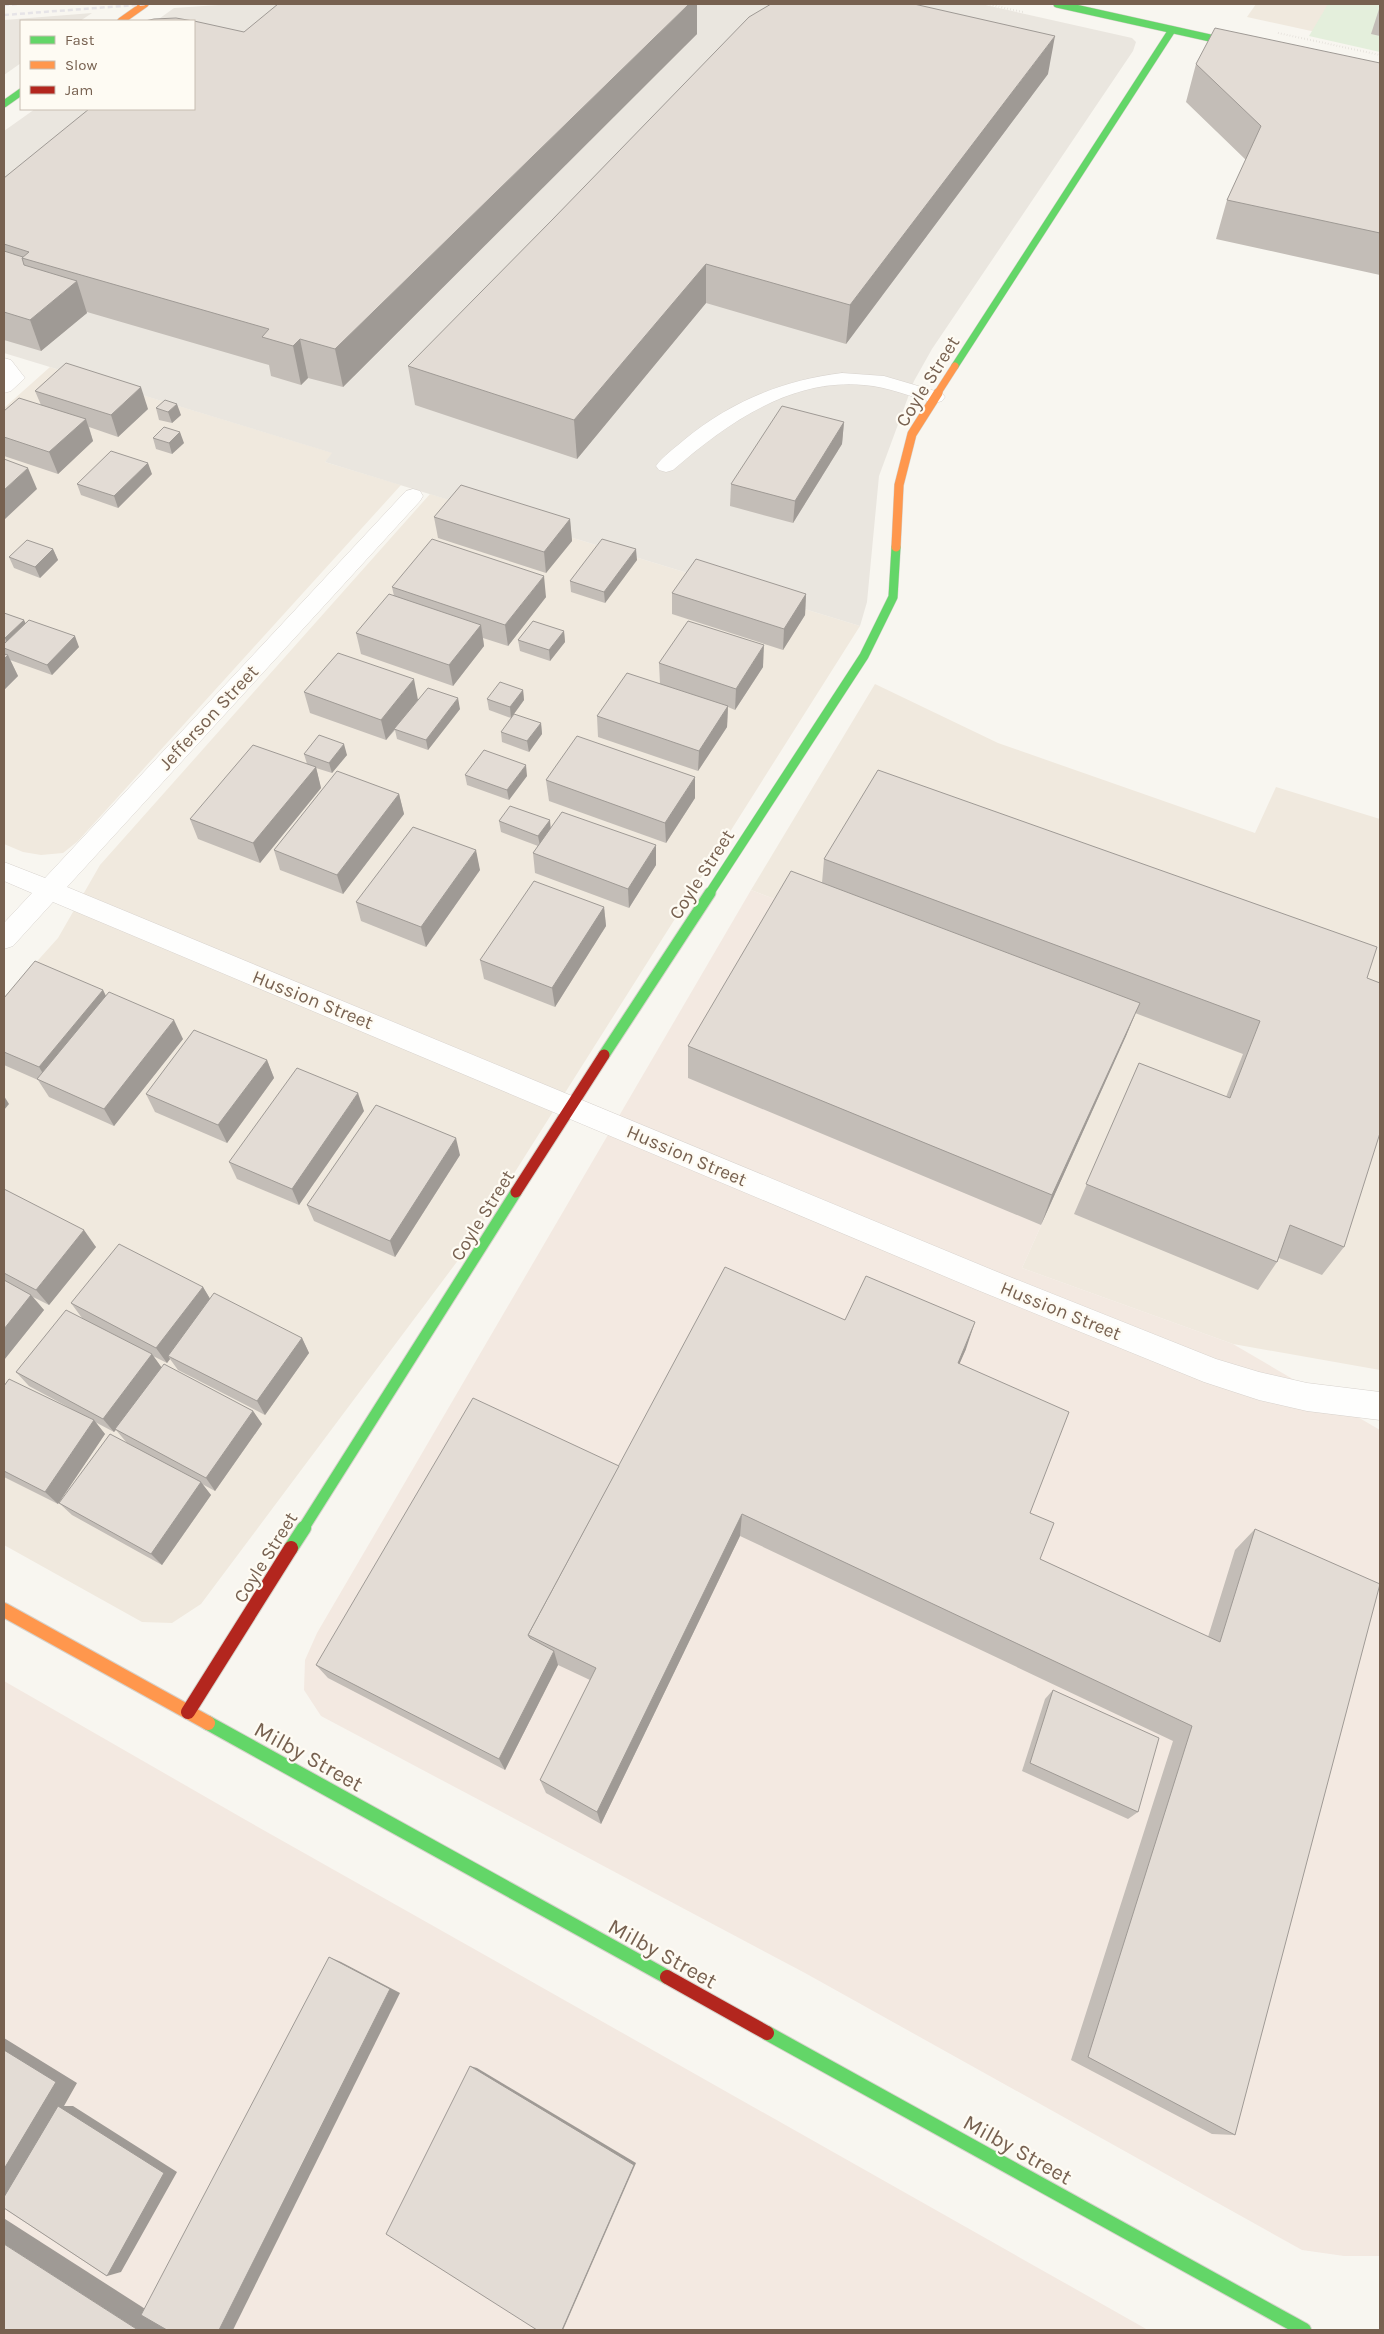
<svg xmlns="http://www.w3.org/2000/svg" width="1384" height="2334" viewBox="0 0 1384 2334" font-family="Karla,sans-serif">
<rect width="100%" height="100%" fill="#f8f6f0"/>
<!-- residential -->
<g fill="#f0e9de">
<path d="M1256 4H1380V46L1247 17Z"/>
<path d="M50 367 333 453 325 462 401 485 78 841 63 853 41 855 23 852 4 844V408Z"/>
<path d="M430 494 860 626 465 1251 201 1604 172 1623 142 1622 4 1545V998L58 938 100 865Z"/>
<path d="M875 684 998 743 1255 833 1276 787 1380 819V1370L1233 1344 1022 1268 1126 1036 751 890Z"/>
</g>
<!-- commercial -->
<g fill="#f3e9e1">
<path d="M751 890 1126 1036 1022 1268 1233 1344 1380 1430V2253L1379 2256H1344L1302 2250 805 1973 321 1716 304 1690 305 1660 317 1633Z"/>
<path d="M4 1681 244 1819 1148 2330H4Z"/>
</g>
<!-- industrial -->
<g fill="#eae6df">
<path d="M233 4H981L1132 38 1136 42 1133 51 932 349 914 381 879 476 867 602 860 626 325 462 332 453 4 353V131L35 109H194V21H156L174 8Z"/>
<path d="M92 13 80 21H21V63L4 75V20Z"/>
</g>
<!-- green -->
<path fill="#e4efdc" d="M1328 4H1380V52L1309 36Z"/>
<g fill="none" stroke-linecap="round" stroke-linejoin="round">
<defs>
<path id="lane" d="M842 373 884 376 942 393 945 397 942 401 935 403C911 397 889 387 864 385 790 378 726 424 673 470L666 472 659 470 656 466C663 456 675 448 684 440 730 402 783 380 842 373Z"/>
<g id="street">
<path d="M4 358 11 360 25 378 11 391 4 393Z"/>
<path d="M413 489 420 491 423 496 420 501 67 887 995 1271 1216 1359 1259 1372 1307 1383 1380 1392V1420L1307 1411 1259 1400 1204 1382 975 1289 53 902 13 946 4 949V923L32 893 4 881V862L45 878 406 491Z"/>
</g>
<g id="fast-far3">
<path d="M1057 4 1246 46"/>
<path d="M4 104 21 92"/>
<path d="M955 366 1172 30"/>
</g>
<path id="fast-far2" d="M709 894 864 656 893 597 896 547"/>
<g id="fast-far1">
<path d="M604 1055 710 893"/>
<path d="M303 1529 516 1192"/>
</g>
<g id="fast">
<path d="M291 1548 304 1528"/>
<path d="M208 1723 667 1977"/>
<path d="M767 2033 1304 2330"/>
</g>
<g id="slow-far2">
<path d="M121 21 145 4"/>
<path d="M937 394 955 366"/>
</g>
<path id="slow-far1" d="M896 547 899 485 912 434 938 393"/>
<path id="slow" d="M4 1610 208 1723"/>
<path id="jam-far1" d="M516 1192 604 1055"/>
<g id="jam">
<path d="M188 1712 291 1548"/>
<path d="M667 1977 767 2033"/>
</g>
</defs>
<!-- lane casing -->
<use href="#lane" stroke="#d8d3ce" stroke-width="1"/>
<!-- street casing -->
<use href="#street" stroke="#d8d3ce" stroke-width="1"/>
<!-- fast-far3 casing -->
<use href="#fast-far3" stroke="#d6d2cb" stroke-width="8"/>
<!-- fast-far2 casing -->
<use href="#fast-far2" stroke="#d6d2cb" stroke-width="10"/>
<!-- fast-far1 casing -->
<use href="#fast-far1" stroke="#d6d2cb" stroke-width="13"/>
<!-- fast casing -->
<use href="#fast" stroke="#d6d2cb" stroke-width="16"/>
<!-- slow-far2 casing -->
<use href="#slow-far2" stroke="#d6d2cb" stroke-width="8"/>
<!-- slow-far1 casing -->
<use href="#slow-far1" stroke="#d6d2cb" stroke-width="10"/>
<!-- slow casing -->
<use href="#slow" stroke="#d6d2cb" stroke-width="16"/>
<!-- jam-far1 casing -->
<use href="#jam-far1" stroke="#d6d2cb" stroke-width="13"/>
<!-- jam casing -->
<use href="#jam" stroke="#d6d2cb" stroke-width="16"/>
<!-- path -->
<g stroke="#dbd6d0" stroke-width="2" stroke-dasharray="0.5 2.5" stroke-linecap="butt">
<path d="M987 4 1023 12"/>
<path d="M1278 33 1380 55"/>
</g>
<!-- lane -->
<use href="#lane" fill="#fefefd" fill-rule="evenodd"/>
<!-- street -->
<use href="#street" fill="#fefefd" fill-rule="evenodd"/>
<!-- fast-far3 -->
<use href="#fast-far3" stroke="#63d668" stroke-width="7"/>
<!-- fast-far2 -->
<use href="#fast-far2" stroke="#63d668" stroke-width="9"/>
<!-- fast-far1 -->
<use href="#fast-far1" stroke="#63d668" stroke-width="11"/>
<!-- fast -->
<use href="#fast" stroke="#63d668" stroke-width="14"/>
<!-- slow-far2 -->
<use href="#slow-far2" stroke="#ff974d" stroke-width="7"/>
<!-- slow-far1 -->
<use href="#slow-far1" stroke="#ff974d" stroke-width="9"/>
<!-- slow -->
<use href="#slow" stroke="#ff974d" stroke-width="14"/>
<!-- jam-far1 -->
<use href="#jam-far1" stroke="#b3261e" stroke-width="11"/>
<!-- jam -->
<use href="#jam" stroke="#b3261e" stroke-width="14"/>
<!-- rail -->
<g stroke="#e6e4e7" stroke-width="2.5" stroke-dasharray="5 3" stroke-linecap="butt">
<path d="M4 5 17 4"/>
<path d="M4 15 149 4"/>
</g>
</g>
<!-- wall -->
<g fill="#c3bdb7">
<path d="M1380 6V36L1371 34Z"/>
<path d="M244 32 697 34 343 387 308 378 301 385 271 376 269 365 87 312V313L41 351 4 340V178Z"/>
<path d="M1380 63V275L1216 239 1227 200 1246 160 1186 102 1196 64Z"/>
<path d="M1048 74 846 344 706 303 577 459 415 405 408 366Z"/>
<path d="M35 391 148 409 118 437 89 427 93 441 58 474 4 456V411L41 405Z"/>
<path d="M156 408 181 415 172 423 159 420Z"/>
<path d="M844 422 842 444 793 523 730 506 731 484Z"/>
<path d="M153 438 184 443 172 454 156 449Z"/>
<path d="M152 474 118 508 81 495 77 484Z"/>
<path d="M434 517 570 519 572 541 546 573 438 538Z"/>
<path d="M53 549 58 560 40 578 14 568 9 557Z"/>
<path d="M637 560 605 603 571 592 570 581Z"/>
<path d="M392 587 546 597 508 646 483 638 484 646 453 686 361 654 356 633 394 596Z"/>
<path d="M672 593 806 594 805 615 783 650 672 614Z"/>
<path d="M4 613 24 620 25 624 79 647 52 675 10 660 18 676 4 690Z"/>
<path d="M564 631 565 642 550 661 520 651 518 640Z"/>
<path d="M659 663 763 667 735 710 728 707 727 727 698 771 598 737 597 716 660 684Z"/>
<path d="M523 690 524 700 511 718 489 710 487 699Z"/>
<path d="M304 692 418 700 460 709 428 750 397 739 395 730 386 740 310 713Z"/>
<path d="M541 723 542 734 529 752 502 742 501 732Z"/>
<path d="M304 754 347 755 332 773 316 768 321 788 260 863 198 839 190 819 307 764Z"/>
<path d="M465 775 527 776 509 800 467 785Z"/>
<path d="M546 780 695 798 666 843 549 801Z"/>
<path d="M399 794 404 814 343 894 280 870 274 850Z"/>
<path d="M550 820V828L656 865 629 908 535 873 533 853 538 846 501 832 499 821Z"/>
<path d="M824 859 1367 978 1344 1247 1322 1275 1279 1258 1277 1262 1258 1290 1074 1214 1139 1063 1226 1097 1243 1054 1135 1013 1126 1036 1041 1225 688 1078V1046L822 883Z"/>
<path d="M480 870 426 947 361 921 356 902Z"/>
<path d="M604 907 606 926 555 1007 484 979 480 960Z"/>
<path d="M103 990 106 996 183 1039 114 1126 49 1097 38 1080 4 1065V998Z"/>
<path d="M267 1060 274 1078 227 1143 155 1112 146 1094Z"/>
<path d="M364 1111 299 1205 237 1179 229 1162Z"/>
<path d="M460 1155 395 1257 314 1221 307 1205Z"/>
<path d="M4 1189 96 1247 49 1305 33 1297 44 1310 4 1360Z"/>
<path d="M203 1287 210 1299 302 1338 309 1353 265 1415 178 1370 170 1359 167 1363 153 1356 161 1367 253 1411 262 1424 215 1491 202 1484 211 1495 162 1565 72 1515 59 1503 127 1443 116 1430 114 1432 95 1422 105 1434 58 1504 4 1477V1386L81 1414 29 1386 16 1372 82 1318 71 1303Z"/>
<path d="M845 1320 966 1349 959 1364 1030 1513 1040 1559 1208 1637 1235 1550 1255 1529 1235 2135 1212 2134 1071 2060 1173 1741 740 1536 601 1824 546 1793 540 1780 590 1680 558 1665 505 1770 328 1678 316 1665 619 1466Z"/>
<path d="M1053 1690 1138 1812 1128 1819 1022 1771 1045 1699Z"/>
</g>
<!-- shaded-wall -->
<g fill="#9f9a95">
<path d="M689 4H697V34L343 387 335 349Z"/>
<path d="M1055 36 1048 74 846 344 850 305Z"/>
<path d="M706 264V303L577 459 574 420Z"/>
<path d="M77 281 87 313 41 351 30 320Z"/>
<path d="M300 339 308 378 301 385 293 346Z"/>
<path d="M141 387 148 409 118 437 111 415Z"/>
<path d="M177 404 181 415 172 423 168 412Z"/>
<path d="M86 419 93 441 58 474 49 452Z"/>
<path d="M844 422 842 444 793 523 795 501Z"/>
<path d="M180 432 184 443 172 454 169 443Z"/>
<path d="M148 463 152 474 118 508 114 496Z"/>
<path d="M28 468 37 489 4 520V490Z"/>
<path d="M570 519 572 541 546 573 544 552Z"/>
<path d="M53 549 58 560 40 578 35 567Z"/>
<path d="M636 549 637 560 605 603 604 592Z"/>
<path d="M544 576 546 597 508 646 505 625Z"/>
<path d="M806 594 805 615 783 650 784 629Z"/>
<path d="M24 620 29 631 10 649 5 638Z"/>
<path d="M481 625 484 646 453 686 449 665Z"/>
<path d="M564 631 565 642 550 661 549 650Z"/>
<path d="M75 636 79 647 52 675 47 665Z"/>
<path d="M764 645 763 667 735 710 736 689Z"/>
<path d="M8 655 18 676 4 690V659Z"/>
<path d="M414 679 418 700 386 740 381 720Z"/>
<path d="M523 690 524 700 511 718 510 707Z"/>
<path d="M458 698 460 709 428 750 426 740Z"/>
<path d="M728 706 727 727 698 771 699 751Z"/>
<path d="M541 723 542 734 529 752 527 741Z"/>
<path d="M344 744 347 755 332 773 329 763Z"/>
<path d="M526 765 527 776 509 800 507 790Z"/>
<path d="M316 767 321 788 260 863 253 843Z"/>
<path d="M695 777V798L666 843 665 823Z"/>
<path d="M399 794 404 814 343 894 337 875Z"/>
<path d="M550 820 551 831 540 846 538 836Z"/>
<path d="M656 845V865L629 908 628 889Z"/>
<path d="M476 850 480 870 426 947 421 927Z"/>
<path d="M604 907 606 926 555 1007 552 988Z"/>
<path d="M103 990 112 1009 50 1085 39 1067Z"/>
<path d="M1140 1003 1126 1036 1041 1225 1052 1195Z"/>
<path d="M174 1020 183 1039 114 1126 104 1109Z"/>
<path d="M267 1060 274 1078 227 1143 218 1125Z"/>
<path d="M358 1093 364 1111 299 1205 292 1189Z"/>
<path d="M4 1096 9 1104 4 1110Z"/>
<path d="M456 1138 460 1155 395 1257 390 1241Z"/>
<path d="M84 1230 96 1247 49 1305 36 1290Z"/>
<path d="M203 1287 212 1302 168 1356 170 1359 167 1363 156 1348Z"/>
<path d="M31 1295 44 1310 4 1360V1329Z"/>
<path d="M975 1322 966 1349 949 1388 958 1363Z"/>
<path d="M302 1338 309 1353 265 1415 257 1401Z"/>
<path d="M152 1354 162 1368 114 1432 103 1419Z"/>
<path d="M253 1411 262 1424 215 1491 206 1478Z"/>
<path d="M94 1420 105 1434 58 1504 45 1492Z"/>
<path d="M201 1482 211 1495 162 1565 151 1554Z"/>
<path d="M742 1514 740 1536 601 1824 597 1812Z"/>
<path d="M554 1651 558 1665 505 1770 499 1759Z"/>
<path d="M329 1957 341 1962 400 1993 233 2330H219Z"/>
<path d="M4 2038 77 2083 64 2106H73L177 2172 121 2272 107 2276 4 2208Z"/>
<path d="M470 2066 477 2068 636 2163 563 2330H562Z"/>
<path d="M4 2219H5L178 2330H138L4 2244Z"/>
</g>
<!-- building -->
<g fill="#e3dcd5" stroke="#9f9a95">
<path d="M278 4H689L335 349 300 339 293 346 262 337 269 329 22 258 29 252 4 244V178L89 109H194V21L244 32Z"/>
<path d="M771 4H914L1055 36 850 305 706 264 574 420 408 366 552 220 749 17Z"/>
<path d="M176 18 193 21H145L154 19Z"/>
<path d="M1215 28 1380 63V233L1227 200 1261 126 1196 64Z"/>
<path d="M4 251 23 257 22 258 24 265 77 281 30 320 4 312Z"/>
<path d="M66 363 141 387 111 415 35 391Z"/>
<path d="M19 398 86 419 49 452 4 437V411Z"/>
<path d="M165 400 177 404 168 412 156 408Z"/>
<path d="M782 406 844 422 795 501 731 484Z"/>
<path d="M164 427 180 432 169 443 153 438Z"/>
<path d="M111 451 148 463 114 496 77 484Z"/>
<path d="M4 459 28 468 4 490Z"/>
<path d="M461 485 570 519 544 552 434 517Z"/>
<path d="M432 539 544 576 505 625 392 587Z"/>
<path d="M602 539 636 549 604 592 570 581Z"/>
<path d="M27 540 53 549 35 567 9 557Z"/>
<path d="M696 559 806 594 784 629 672 593Z"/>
<path d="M389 594 481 625 449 665 356 633Z"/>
<path d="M4 613 24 620 5 638H4Z"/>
<path d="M29 620 75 636 47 665 4 648V644Z"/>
<path d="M533 621 564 631 549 650 518 640Z"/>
<path d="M688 621 764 645 736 689 659 663Z"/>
<path d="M338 653 414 679 381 720 304 692Z"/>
<path d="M4 654 8 655 4 659Z"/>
<path d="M627 673 728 706 699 751 597 716Z"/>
<path d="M500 682 523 690 510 707 487 699Z"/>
<path d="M428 688 458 698 426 740 394 729Z"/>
<path d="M514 714 541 723 527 741 501 732Z"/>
<path d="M319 735 344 744 329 763 304 754Z"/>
<path d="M577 736 695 777 665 823 546 780Z"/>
<path d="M253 745 316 767 253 843 190 819Z"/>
<path d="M484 750 526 765 507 790 465 775Z"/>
<path d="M878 770 1377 947 1367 978 1380 983V1133L1344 1247 1290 1225 1277 1262 1086 1184 1139 1063 1230 1098 1260 1021 824 859Z"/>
<path d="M337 771 399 794 337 875 274 850Z"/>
<path d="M510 806 550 820 538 836 499 821Z"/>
<path d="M562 812 656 845 628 889 533 853Z"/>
<path d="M413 827 476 850 421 927 356 902Z"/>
<path d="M791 871 1140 1003 1052 1195 688 1046Z"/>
<path d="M534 881 604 907 552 988 480 960Z"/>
<path d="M35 961 103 990 39 1067 4 1052V998Z"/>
<path d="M109 992 174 1020 104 1109 37 1079Z"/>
<path d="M194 1030 267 1060 218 1125 146 1094Z"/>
<path d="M297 1068 358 1093 292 1189 229 1162Z"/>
<path d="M376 1105 456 1138 390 1241 307 1205Z"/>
<path d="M4 1189 84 1230 36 1290 4 1273Z"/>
<path d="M119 1244 203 1287 156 1348 71 1303Z"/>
<path d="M725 1267 845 1320 866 1276 975 1322 958 1363 1069 1412 1030 1513 1054 1523 1040 1559 1220 1642 1255 1529 1380 1584 1235 2135 1088 2057 1192 1726 742 1514 597 1812 540 1780 596 1668 528 1635Z"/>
<path d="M4 1280 31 1295 4 1329Z"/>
<path d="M214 1293 302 1338 257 1401 168 1356Z"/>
<path d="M66 1310 152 1354 103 1419 16 1372Z"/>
<path d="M164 1364 253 1411 206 1478 115 1429Z"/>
<path d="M9 1379 94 1420 45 1492 4 1471V1386Z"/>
<path d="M473 1398 619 1466 528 1635 530 1638 554 1651 499 1759 316 1665Z"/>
<path d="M110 1434 201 1482 151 1554 59 1503Z"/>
<path d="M1053 1690 1159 1738 1138 1812 1030 1763Z"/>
<path d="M329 1957 390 1989 219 2330H167L141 2315Z"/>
<path d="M4 2050 56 2082 4 2169Z"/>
<path d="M470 2066 634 2165 562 2330H537L386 2234Z"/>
<path d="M58 2106 164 2173 107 2276 4 2208V2197Z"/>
<path d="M4 2244 138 2330H4Z"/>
</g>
<g text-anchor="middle" stroke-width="4.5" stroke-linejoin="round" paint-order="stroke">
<!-- street labels -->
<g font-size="19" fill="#776150" stroke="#fefbf3">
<text transform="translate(927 381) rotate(-58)" y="7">Coyle Street</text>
<text transform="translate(208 717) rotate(-47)" y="7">Jefferson Street</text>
<text transform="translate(701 874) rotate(-57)" y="7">Coyle Street</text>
<text transform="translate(313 999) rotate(22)" y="7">Hussion Street</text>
<text transform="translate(687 1155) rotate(23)" y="7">Hussion Street</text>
<text transform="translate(482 1215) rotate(-58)" y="7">Coyle Street</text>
<text transform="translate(1061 1310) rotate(22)" y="7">Hussion Street</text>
<text transform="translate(265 1557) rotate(-58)" y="7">Coyle Street</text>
</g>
<!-- near-street labels -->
<g font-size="22" fill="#776150" stroke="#fefbf3">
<text transform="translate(309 1756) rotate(29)" y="8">Milby Street</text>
<text transform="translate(663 1953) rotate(29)" y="8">Milby Street</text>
<text transform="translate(1018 2149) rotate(29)" y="8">Milby Street</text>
</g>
</g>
<!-- border -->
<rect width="1384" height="2334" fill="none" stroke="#776150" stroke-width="10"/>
<!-- legend -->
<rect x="20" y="20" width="175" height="90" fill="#fefbf3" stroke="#c8bdb2"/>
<rect x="30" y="36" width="25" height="8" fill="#63d668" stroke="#c8bdb2"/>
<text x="65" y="45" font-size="15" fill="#776150">Fast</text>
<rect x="30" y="61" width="25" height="8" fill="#ff974d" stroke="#c8bdb2"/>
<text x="65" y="70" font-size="15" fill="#776150">Slow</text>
<rect x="30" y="86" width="25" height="8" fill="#b3261e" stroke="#c8bdb2"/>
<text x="65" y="95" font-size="15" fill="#776150">Jam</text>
</svg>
